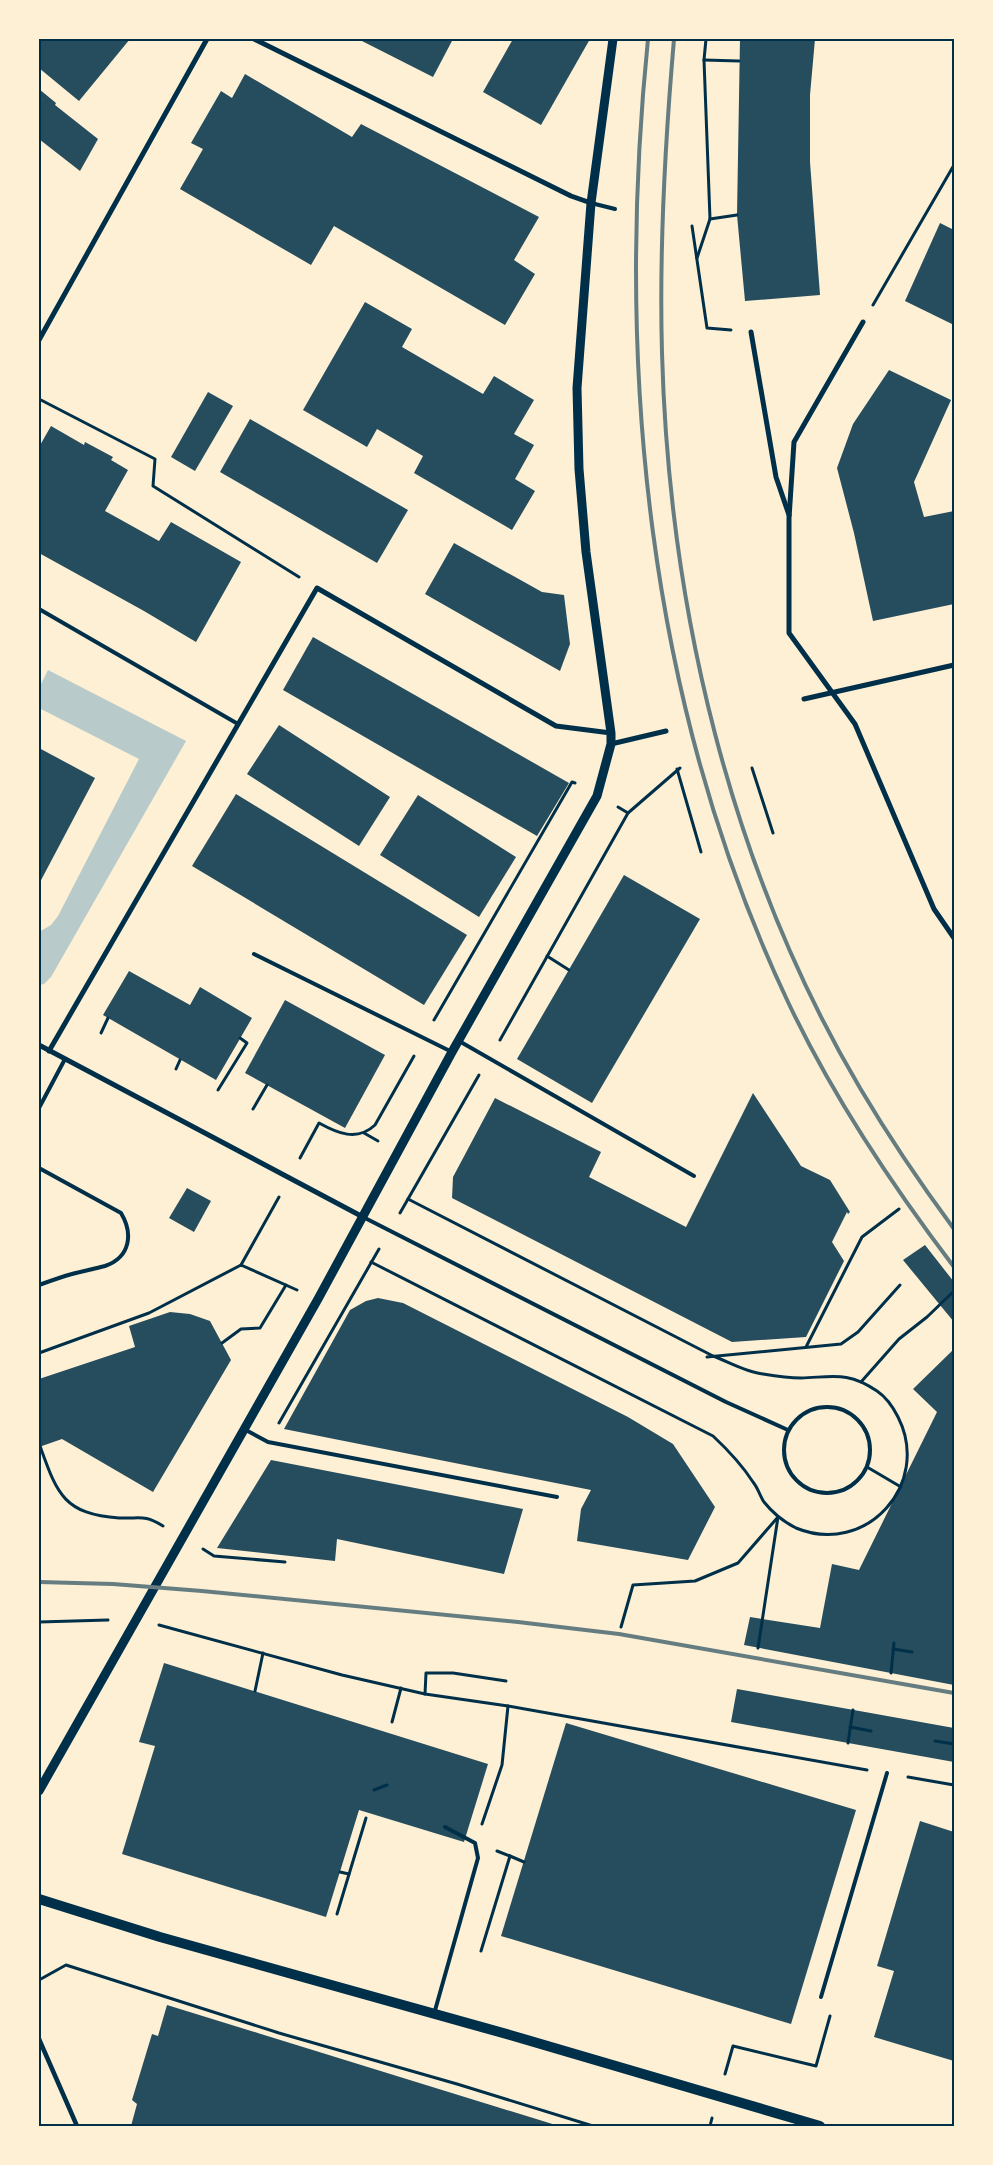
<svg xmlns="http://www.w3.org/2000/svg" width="993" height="2165" viewBox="0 0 993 2165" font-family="'Fira Sans',sans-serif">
<rect width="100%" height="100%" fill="#fdf0d5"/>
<!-- green -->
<path fill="#b9caca" d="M48 670 186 741 51 977 44 984 39 985V932L51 925 58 916 139 759 39 708V688Z"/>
<!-- building -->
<g fill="#264d5e">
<path d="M39 39H130L79 101 39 68Z"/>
<path d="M358 39H453L433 77Z"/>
<path d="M513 39H590L541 125 483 92Z"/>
<path d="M740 39H815L810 95V162L820 295 745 301 737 215Z"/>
<path d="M245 74 352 137 361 124 539 217 514 260 535 274 505 325 334 226 311 265 180 189 203 149 191 143 221 91 232 98Z"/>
<path d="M39 89 56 103 55 105 98 139 80 171 39 139Z"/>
<path d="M940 223 954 230V325L905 301Z"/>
<path d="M365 302 412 329 402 347 483 394 494 376 534 400 514 434 534 445 515 479 535 491 512 530 414 473 423 456 377 429 367 447 303 410Z"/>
<path d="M889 370 951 400 914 482 924 517 954 511V604L873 621 854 533 837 468 853 424Z"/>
<path d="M208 392 233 406 195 471 171 457Z"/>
<path d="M250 419 408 510 377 563 220 472Z"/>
<path d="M51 426 84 445 85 442 113 457 111 460 128 470 105 511 159 541 171 522 241 562 196 642 144 611 39 553V447Z"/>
<path d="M454 543 542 592 564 595 570 644 560 671 425 594Z"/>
<path d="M313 637 569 783 537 836 283 690Z"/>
<path d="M279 725 390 797 359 846 247 774Z"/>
<path d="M39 748 95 778 39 884Z"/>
<path d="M236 794 467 935 424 1005 192 866Z"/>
<path d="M418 795 516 857 479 917 380 855Z"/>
<path d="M624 875 700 919 592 1103 517 1059Z"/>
<path d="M129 971 190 1005 200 987 252 1018 216 1080 103 1015Z"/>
<path d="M285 1000 385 1055 345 1128 245 1073Z"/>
<path d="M753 1093 801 1166 830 1180 850 1212 848 1214 847 1212 832 1242 844 1261 806 1337 732 1342 452 1198 453 1177 495 1098 601 1152 589 1177 686 1227Z"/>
<path d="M187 1188 211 1201 194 1232 169 1218Z"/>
<path d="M925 1245 954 1282V1322L903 1260Z"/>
<path d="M378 1298 403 1303 628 1417 673 1444 715 1507 688 1560 577 1541 581 1509 591 1490 284 1429 350 1310 366 1301Z"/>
<path d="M170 1312 190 1314 210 1321 231 1360 153 1492 62 1439 39 1447V1379L135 1347 129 1326Z"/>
<path d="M954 1349V1685L744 1645 750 1617 820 1628 832 1564 859 1570 937 1412 913 1389Z"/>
<path d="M271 1460 523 1509 504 1574 337 1539 335 1561 217 1548Z"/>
<path d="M164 1663 488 1764 464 1842 359 1810 326 1917 122 1854 155 1746 139 1742Z"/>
<path d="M737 1689 954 1728V1762L731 1722Z"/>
<path d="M566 1723 856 1810 791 2024 501 1936Z"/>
<path d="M920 1821 954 1832V2061L874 2037 894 1971 877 1966Z"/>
<path d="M167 2005 559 2126H131L137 2104 132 2100 152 2034 158 2036Z"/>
</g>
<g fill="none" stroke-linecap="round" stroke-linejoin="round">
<!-- path -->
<g stroke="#003049" stroke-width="3">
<path d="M704 60 739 61"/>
<path d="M710 219 737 215"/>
<path d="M692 226 707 328 731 330"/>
<path d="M697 258 710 219 704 60 706 39"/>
<path d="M873 305 954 165"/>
<path d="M39 399 155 459 153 486 299 577"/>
<path d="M752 768 773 833"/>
<path d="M677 769 701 852"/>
<path d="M618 807 628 813"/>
<path d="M547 956 569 970"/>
<path d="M434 1020 572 782 575 783"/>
<path d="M101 1033 108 1018"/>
<path d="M500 1040 628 813 680 768"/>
<path d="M176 1069 180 1060"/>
<path d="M218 1090 247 1043 240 1038"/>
<path d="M253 1109 267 1085"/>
<path d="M364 1133 378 1141"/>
<path d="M300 1158 319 1123C337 1133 357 1142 375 1125L414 1056"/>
<path d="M400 1213 479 1075"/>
<path d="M371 1262 713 1436C728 1450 742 1465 753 1482 758 1488 760 1496 764 1502 772 1512 784 1522 796 1528 866 1557 932 1484 898 1417 893 1407 886 1397 877 1391 848 1371 833 1377 801 1378 788 1378 775 1376 763 1374 746 1372 729 1362 713 1356L408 1199"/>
<path d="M241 1265 279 1197"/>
<path d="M222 1343 241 1329 260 1328 286 1285"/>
<path d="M806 1347 862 1237 899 1209"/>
<path d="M39 1353 149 1313 241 1265 297 1290"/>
<path d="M707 1357 841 1344 858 1332 900 1285"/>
<path d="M861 1382 899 1339 927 1317 954 1291"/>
<path d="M279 1423 379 1249"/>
<path d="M40 1446C57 1493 63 1514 119 1518 141 1519 143 1514 163 1526"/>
<path d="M867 1467 901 1487"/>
<path d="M203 1549 214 1556 285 1562"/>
<path d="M39 1622 108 1620"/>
<path d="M159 1625 342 1675 425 1694 508 1706 867 1770"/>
<path d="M621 1627 633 1585 695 1581 738 1563 778 1517"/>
<path d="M758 1648 778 1517"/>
<path d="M893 1649 912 1652"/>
<path d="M891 1673 894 1643"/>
<path d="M255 1691 263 1653"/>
<path d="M425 1694 426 1673H453L506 1681"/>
<path d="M392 1722 401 1688"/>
<path d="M850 1727 871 1731"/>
<path d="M935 1741 954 1744"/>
<path d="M848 1743 853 1710"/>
<path d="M908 1777 954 1785"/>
<path d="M374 1790 387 1785"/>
<path d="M482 1824 502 1765 508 1706"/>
<path d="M497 1851 510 1856"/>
<path d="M340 1872 349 1874"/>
<path d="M337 1914 366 1818"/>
<path d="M481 1951 510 1856 524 1862"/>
<path d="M39 1980 66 1965 279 2033 457 2084 593 2126"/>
<path d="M725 2074 733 2046 816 2066 830 2016"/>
<path d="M710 2126 712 2118"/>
</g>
<!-- service -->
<g stroke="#003049" stroke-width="4">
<path d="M591 203 615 209"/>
<path d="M39 609 238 724"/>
<path d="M254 954 452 1052"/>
<path d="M459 1041 694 1176"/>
<path d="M39 1108 65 1059"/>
<path d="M39 1168 121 1213C133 1233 131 1257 105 1266 94 1269 83 1271 72 1274 61 1277 50 1281 39 1285"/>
<path d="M363 1217 726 1402 788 1430"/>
<circle cx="827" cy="1450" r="43"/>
<path d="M244 1429 268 1442 557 1497"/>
<path d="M821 1997 887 1773"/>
<path d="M434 2014 478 1858 475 1843 445 1827"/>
</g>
<!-- pedestrian -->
<path stroke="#003049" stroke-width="4.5" d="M39 2039 77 2126"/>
<!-- minor -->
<g stroke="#003049" stroke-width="5">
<path d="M254 39 571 196 591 203"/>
<path d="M863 322 794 442 789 518V633L855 724 934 909 954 938"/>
<path d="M751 332 776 477 789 515"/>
<path d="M39 340 207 39"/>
<path d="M804 699 954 665"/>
<path d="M611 744 666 731"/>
<path d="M39 1045 363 1217"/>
<path d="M49 1051 317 588 556 726 611 733"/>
</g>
<!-- tertiary -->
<path stroke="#003049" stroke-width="9" d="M39 1791 318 1299 452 1052 597 796 611 744V733L586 552 579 469 577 388 591 203 613 39"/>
<!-- secondary -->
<path stroke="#003049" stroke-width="10" d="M39 1899 160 1937 510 2035 820 2126"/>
<!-- rail -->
<g stroke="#657d81" stroke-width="4">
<path d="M648 39C615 364 647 704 788 1002 833 1097 891 1184 954 1267"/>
<path d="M674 39C665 143 659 248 662 353 669 607 730 868 860 1088 889 1137 920 1183 954 1229"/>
<path d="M39 1582 113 1584 202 1591 518 1622 619 1634 954 1693"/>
</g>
</g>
<!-- border -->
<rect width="993" height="2165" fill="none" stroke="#fdf0d5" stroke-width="80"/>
<rect x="40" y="40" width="913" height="2085" fill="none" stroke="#003049" stroke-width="2"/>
</svg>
